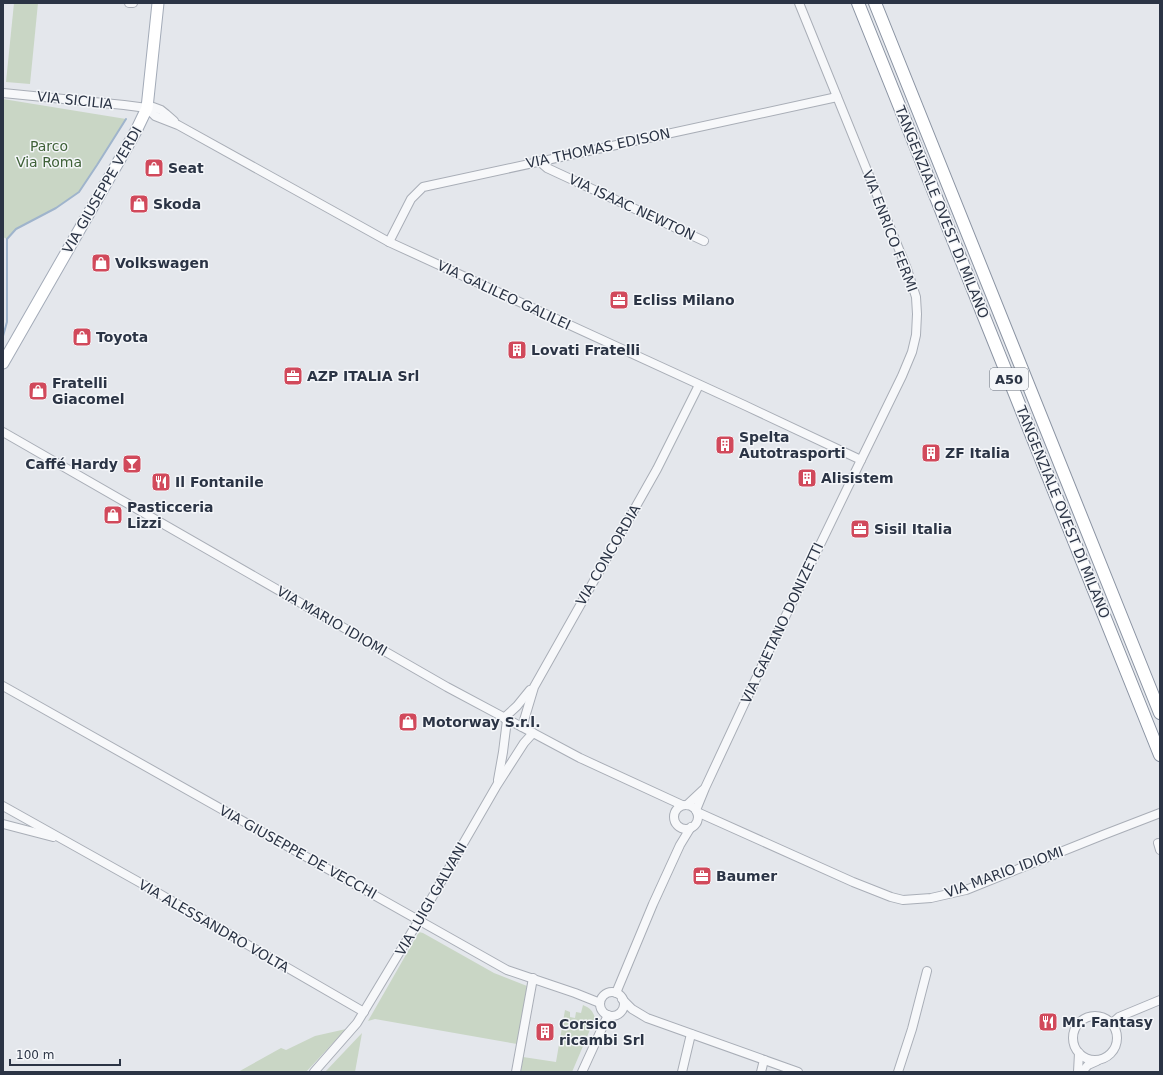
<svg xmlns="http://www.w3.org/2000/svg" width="1163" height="1075" viewBox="0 0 1163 1075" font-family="'DejaVu Sans',sans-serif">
<rect width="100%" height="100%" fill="#e4e7ec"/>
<!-- green -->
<g fill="#c9d6c5">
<path d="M14 3H38L30 84 6 82Z"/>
<path d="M3 99 126 119 97 165 79 192 56 208 16 229 7 239 3 237Z"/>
<path d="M419 932 423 933 494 973 527 986 517 1044 375 1019 368 1021Z"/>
<path d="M583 1005C590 1008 593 1011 595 1018L572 1072H521L523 1057 556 1062 565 1010 570 1012V1017L575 1018 576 1012 581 1013Z"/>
<path d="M346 1029 306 1072H238L281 1048 286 1050 315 1036Z"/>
<path d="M362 1033 355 1072H325Z"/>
</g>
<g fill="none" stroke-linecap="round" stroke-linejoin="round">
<!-- stream -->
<path stroke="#9fb4cc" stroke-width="2" d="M3 336 7 322V239L16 229 56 208 79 192 97 165 126 119"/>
<defs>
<g id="minor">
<path d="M129 3H133"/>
<path d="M3 93 124 105 147 108 153 107 161 110 166 114 174 121"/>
<path d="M147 108 155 116 178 125 389 242 744 405 861 460"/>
<path d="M539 161 547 168 704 241"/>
<path d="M389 242 411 199 423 187 837 97"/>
<path d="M3 432 447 687 580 758 682 805"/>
<path d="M3 686 507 970 575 993 600 1003"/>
<path d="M504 718 517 706 530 690"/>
<path d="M522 727 534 687 657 469 699 385"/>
<path d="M498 780 503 752 507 720"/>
<path d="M687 805 703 790"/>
<circle cx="686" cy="817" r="12"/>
<path d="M3 806 146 886 364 1012"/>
<path d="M696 810 705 788 774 640 861 460 902 376 912 352 916 335 917 314 916 297 907 269 799 3"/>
<path d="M697 812 853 882 891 897 903 900 931 898 966 890 1103 835 1160 813"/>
<path d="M3 824 53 837"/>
<path d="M1158 843 1160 850"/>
<circle cx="612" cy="1004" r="12"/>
<path d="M616 993 653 904 680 845 691 827"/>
<path d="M622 999 632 1009 647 1018 798 1072"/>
<circle cx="1095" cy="1038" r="22"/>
<path d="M1111 1024 1119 1017 1160 1000"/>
<path d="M314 1072 357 1023 419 920 497 785 524 743 533 733"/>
<path d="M516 1072 533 978"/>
<path d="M582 1072 608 1015"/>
<path d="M682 1072 691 1034"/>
<path d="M761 1072 764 1060"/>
<path d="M898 1072 912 1029 927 971"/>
<path d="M1078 1072 1079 1053"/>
<path d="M1082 1072 1088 1065 1097 1061"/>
</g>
<path id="major" d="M3 363 136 131 147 108 158 3"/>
<g id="highway">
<path d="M858 3 1160 755"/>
<path d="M875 3 1160 713"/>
</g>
</defs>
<!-- minor casing -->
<use href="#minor" stroke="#a9aeb7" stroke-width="10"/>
<!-- major casing -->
<use href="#major" stroke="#a3abb8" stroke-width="13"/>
<!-- highway casing -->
<use href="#highway" stroke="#8b94a3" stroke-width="14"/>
<!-- minor -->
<use href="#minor" stroke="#f7f8fa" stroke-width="8"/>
<!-- major -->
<use href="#major" stroke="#fff" stroke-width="11"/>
<!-- highway -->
<use href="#highway" stroke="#fff" stroke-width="12"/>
</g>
<!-- icons -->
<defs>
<symbol id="shop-square" viewBox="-11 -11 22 22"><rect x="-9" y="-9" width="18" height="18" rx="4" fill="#d1495b" stroke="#f4f6f9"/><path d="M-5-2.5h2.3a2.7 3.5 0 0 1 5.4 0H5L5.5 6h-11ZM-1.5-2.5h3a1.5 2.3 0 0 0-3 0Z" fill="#fff"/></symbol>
<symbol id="office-square" viewBox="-11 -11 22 22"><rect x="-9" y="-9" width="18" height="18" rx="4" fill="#d1495b" stroke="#f4f6f9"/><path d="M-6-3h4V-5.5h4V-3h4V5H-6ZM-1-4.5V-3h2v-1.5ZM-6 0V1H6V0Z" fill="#fff"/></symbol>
<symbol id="building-square" viewBox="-11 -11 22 22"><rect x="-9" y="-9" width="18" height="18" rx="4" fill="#d1495b" stroke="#f4f6f9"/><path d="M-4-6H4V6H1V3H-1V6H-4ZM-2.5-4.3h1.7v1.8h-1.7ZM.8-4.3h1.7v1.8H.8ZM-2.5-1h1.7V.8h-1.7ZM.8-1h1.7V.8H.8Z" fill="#fff"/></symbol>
<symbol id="bar-square" viewBox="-11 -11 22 22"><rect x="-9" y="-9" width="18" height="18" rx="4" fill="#d1495b" stroke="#f4f6f9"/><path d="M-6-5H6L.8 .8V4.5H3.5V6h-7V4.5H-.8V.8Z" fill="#fff"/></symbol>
<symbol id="restaurant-square" viewBox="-11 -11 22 22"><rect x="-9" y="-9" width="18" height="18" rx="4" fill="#d1495b" stroke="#f4f6f9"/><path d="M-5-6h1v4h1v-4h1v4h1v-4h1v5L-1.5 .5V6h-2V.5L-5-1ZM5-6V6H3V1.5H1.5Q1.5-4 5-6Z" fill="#fff"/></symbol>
</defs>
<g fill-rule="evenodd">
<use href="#shop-square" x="143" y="157" width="22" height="22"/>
<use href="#shop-square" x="128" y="193" width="22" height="22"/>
<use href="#shop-square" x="90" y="252" width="22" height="22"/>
<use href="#office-square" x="608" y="289" width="22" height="22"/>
<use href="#shop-square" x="71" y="326" width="22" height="22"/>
<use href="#building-square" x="506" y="339" width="22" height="22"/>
<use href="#office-square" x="282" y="365" width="22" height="22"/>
<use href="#shop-square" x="27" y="380" width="22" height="22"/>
<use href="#building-square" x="714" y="434" width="22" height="22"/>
<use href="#building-square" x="920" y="442" width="22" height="22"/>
<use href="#bar-square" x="121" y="453" width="22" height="22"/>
<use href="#building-square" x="796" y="467" width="22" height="22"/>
<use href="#restaurant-square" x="150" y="471" width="22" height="22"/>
<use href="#shop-square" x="102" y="504" width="22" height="22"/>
<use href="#office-square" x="849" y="518" width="22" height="22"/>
<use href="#shop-square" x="397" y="711" width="22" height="22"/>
<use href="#office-square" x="691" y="865" width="22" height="22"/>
<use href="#restaurant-square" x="1037" y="1011" width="22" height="22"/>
<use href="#building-square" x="534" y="1021" width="22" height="22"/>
</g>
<g text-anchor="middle" stroke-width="3" stroke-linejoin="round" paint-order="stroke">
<!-- shield labels -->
<rect fill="#f4f6f9" stroke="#676e7b" stroke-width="1" x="990" y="368" width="38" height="22" rx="3"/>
<g font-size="13" font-weight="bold" fill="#2b3445">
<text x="1009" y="384">A50</text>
</g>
<!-- street labels -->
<g font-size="14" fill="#2b3445" stroke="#f4f6f9">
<text transform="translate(75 100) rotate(6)" y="5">VIA SICILIA</text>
<text transform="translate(598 148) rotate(-12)" y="5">VIA THOMAS EDISON</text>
<text transform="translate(102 190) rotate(-60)" y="5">VIA GIUSEPPE VERDI</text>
<text transform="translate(632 207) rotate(25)" y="5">VIA ISAAC NEWTON</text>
<text transform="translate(942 212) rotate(68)" y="5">TANGENZIALE OVEST DI MILANO</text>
<text transform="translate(890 231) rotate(69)" y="5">VIA ENRICO FERMI</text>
<text transform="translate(504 295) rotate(25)" y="5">VIA GALILEO GALILEI</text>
<text transform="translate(1063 512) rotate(68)" y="5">TANGENZIALE OVEST DI MILANO</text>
<text transform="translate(608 555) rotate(-60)" y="5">VIA CONCORDIA</text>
<text transform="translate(332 621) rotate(30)" y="5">VIA MARIO IDIOMI</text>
<text transform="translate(782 623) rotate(-65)" y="5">VIA GAETANO DONIZETTI</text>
<text transform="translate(298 852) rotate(29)" y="5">VIA GIUSEPPE DE VECCHI</text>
<text transform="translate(1004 872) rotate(-20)" y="5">VIA MARIO IDIOMI</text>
<text transform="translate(431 899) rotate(-60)" y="5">VIA LUIGI GALVANI</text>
<text transform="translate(214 926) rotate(30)" y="5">VIA ALESSANDRO VOLTA</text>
</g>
<!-- park labels -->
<g font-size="14" fill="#3f6138" stroke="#f4f6f9">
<text x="49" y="151">Parco<tspan x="49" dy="16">Via Roma</tspan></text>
</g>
<!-- poi labels -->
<g font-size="14" font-weight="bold" fill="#2b3445" stroke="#f4f6f9" text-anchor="start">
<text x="168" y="173">Seat</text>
<text x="153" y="209">Skoda</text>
<text x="115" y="268">Volkswagen</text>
<text x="633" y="305">Ecliss Milano</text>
<text x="96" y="342">Toyota</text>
<text x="531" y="355">Lovati Fratelli</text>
<text x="307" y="381">AZP ITALIA Srl</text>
<text x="52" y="388">Fratelli<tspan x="52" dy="16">Giacomel</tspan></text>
<text x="739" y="442">Spelta<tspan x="739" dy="16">Autotrasporti</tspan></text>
<text x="945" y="458">ZF Italia</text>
<text x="118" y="469" text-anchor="end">Caffé Hardy</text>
<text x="821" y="483">Alisistem</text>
<text x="175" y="487">Il Fontanile</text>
<text x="127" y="512">Pasticceria<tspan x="127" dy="16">Lizzi</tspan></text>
<text x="874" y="534">Sisil Italia</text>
<text x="422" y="727">Motorway S.r.l.</text>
<text x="716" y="881">Baumer</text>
<text x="1062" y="1027">Mr. Fantasy</text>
<text x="559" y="1029">Corsico<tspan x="559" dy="16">ricambi Srl</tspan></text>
</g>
</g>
<!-- border -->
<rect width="1163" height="1075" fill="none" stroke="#2b3445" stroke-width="8"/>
<!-- scale -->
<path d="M10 1059v6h110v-6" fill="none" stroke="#2b3445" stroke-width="2"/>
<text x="16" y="1059" font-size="12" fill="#2b3445" stroke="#f4f6f9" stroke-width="3" paint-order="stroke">100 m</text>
</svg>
